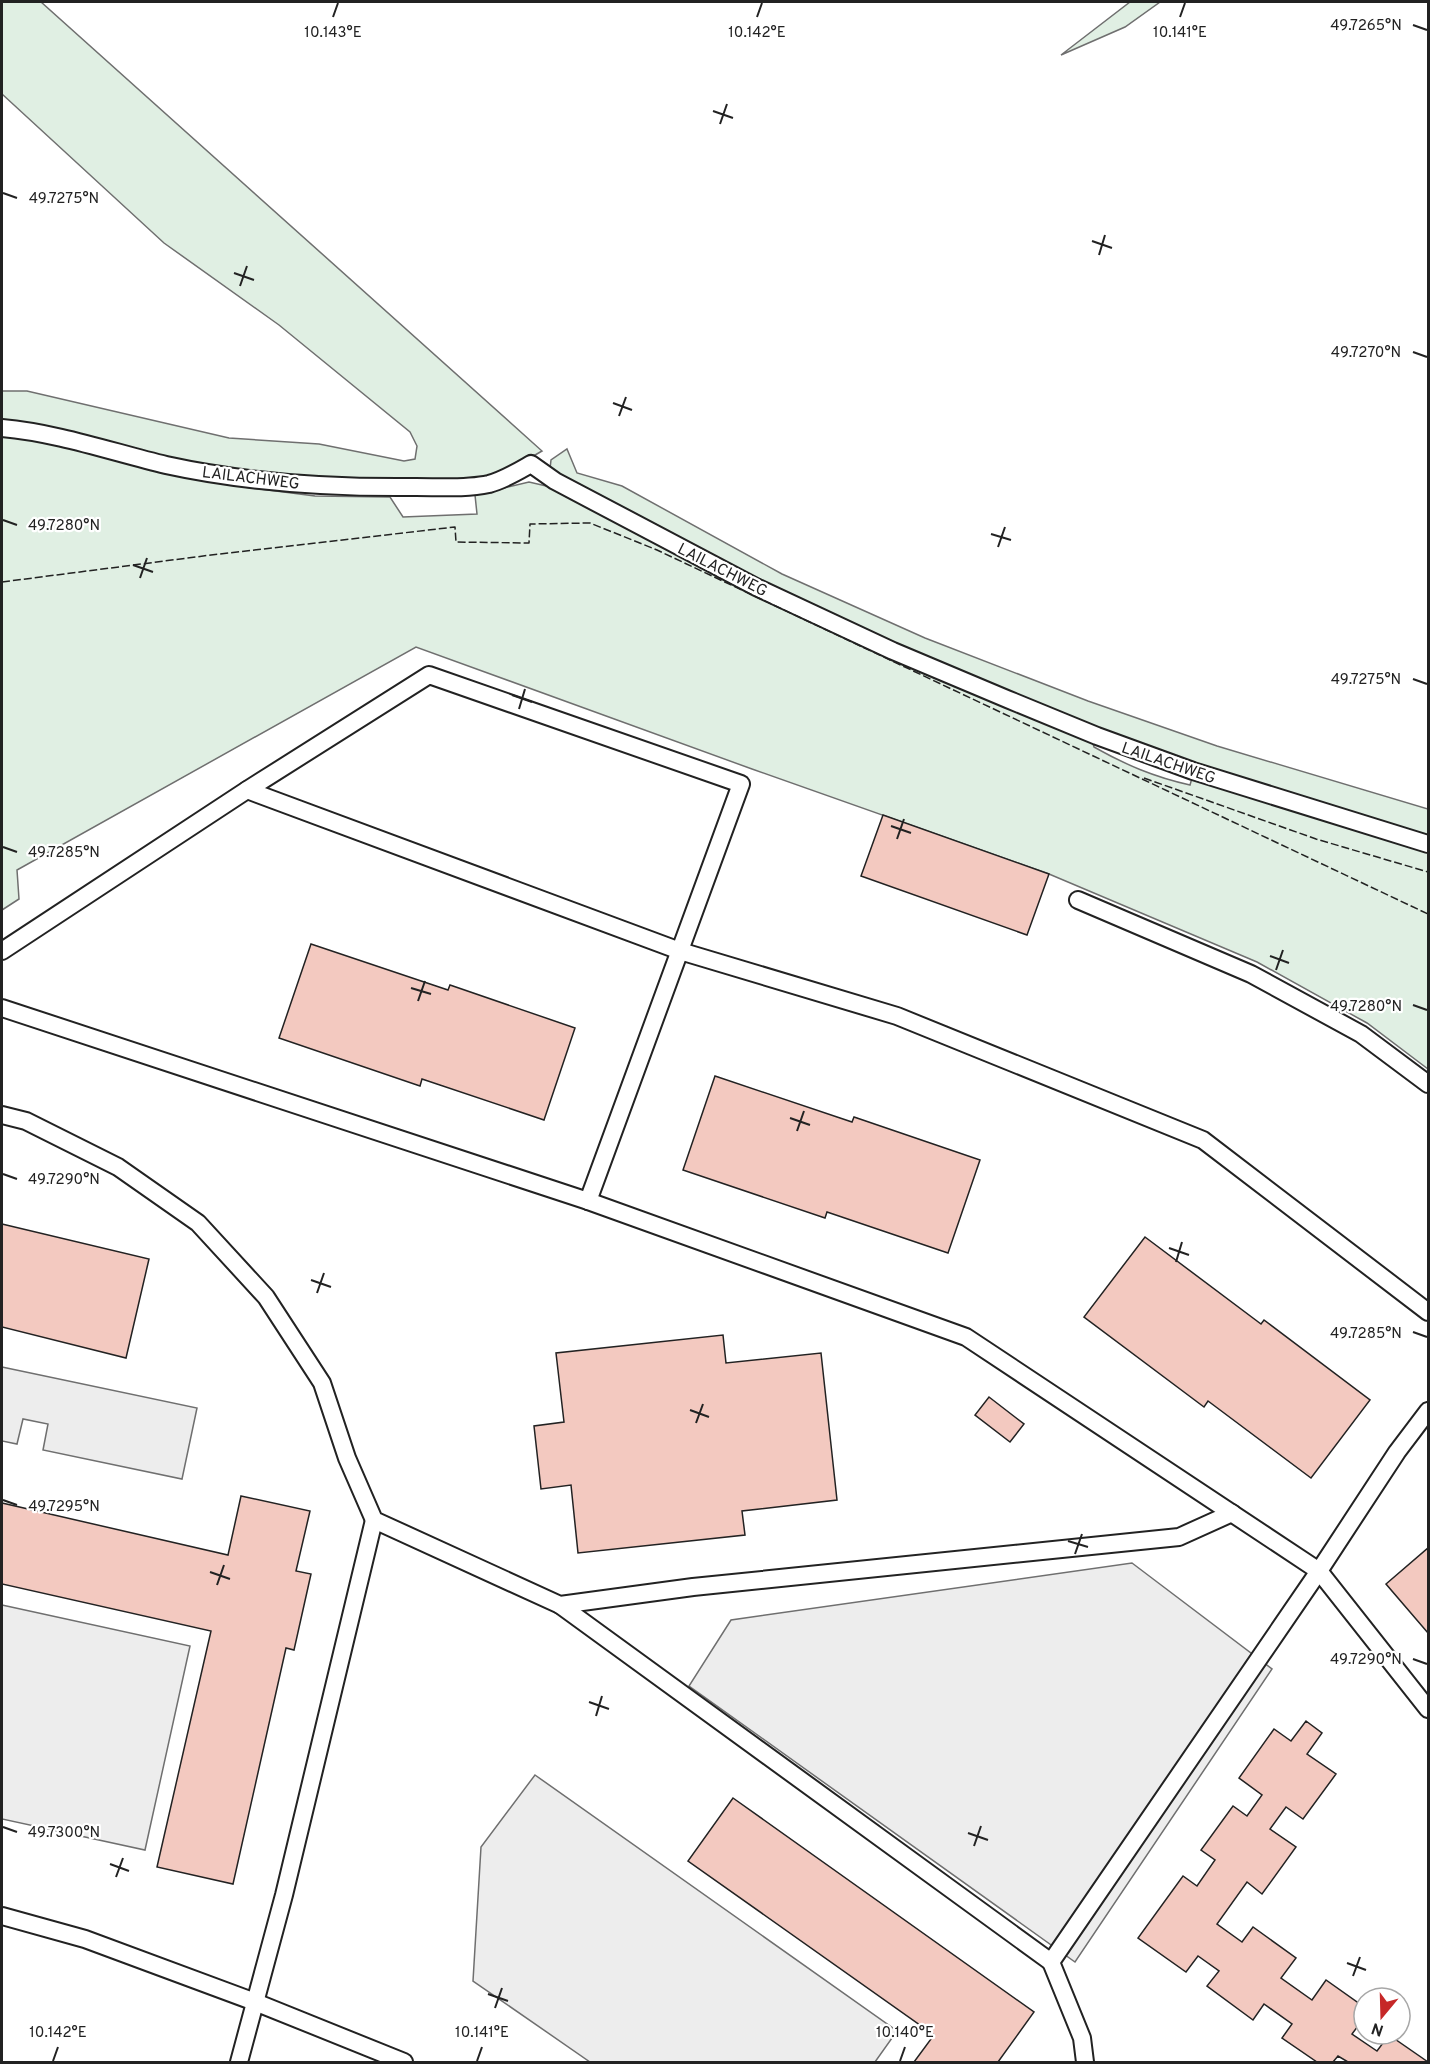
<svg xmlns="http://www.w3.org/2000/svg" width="1430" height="2064" viewBox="0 0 1430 2064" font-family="Overpass,sans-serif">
<rect width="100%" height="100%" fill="#fff"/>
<!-- green -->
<g fill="#e0efe3" stroke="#6f6f6f" stroke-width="1.5">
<path d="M2 2H41L542 451 523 462 484 480 389 482 259 476 2 423V391H27L229 438 319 444 404 461 415 459 417 446 410 432 279 325 164 243 2 94Z"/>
<path d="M1130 2H1160L1125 27 1061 55Z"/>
<path d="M2 434 60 444 164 470 244 487 315 496 390 497 403 517 477 514 475 495 529 482 555 488 1091 737 1094 747C1126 765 1154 777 1190 785L1192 778 1428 849V1069L1367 1023 1257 962 1049 874 752 769 416 647 17 870 19 899 2 910Z"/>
<path d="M567 449 577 473 622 486 782 574 925 638 1088 701 1217 746 1428 809V838L1258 787 1098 730 899 647 758 583 550 469 551 460Z"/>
</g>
<!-- parking -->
<g fill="#ededed" stroke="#6f6f6f" stroke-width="1.5">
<path d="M2 1367 197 1408 182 1479 43 1450 48 1424 23 1419 17 1444 2 1441Z"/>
<path d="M1132 1563 1272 1669 1075 1962 689 1686 731 1620Z"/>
<path d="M2 1605 190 1646 145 1850 2 1819Z"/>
<path d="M535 1775 897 2031 875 2062H590L473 1981 481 1847Z"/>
</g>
<!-- building -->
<g fill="#f3c9c0" stroke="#222" stroke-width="1.5">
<path d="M883 815 1049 874 1027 935 861 876Z"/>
<path d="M311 944 448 990 450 985 575 1028 544 1120 422 1079 420 1086 279 1038Z"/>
<path d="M715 1076 852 1122 854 1117 980 1160 948 1253 827 1212 825 1218 683 1170Z"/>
<path d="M2 1224 149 1259 126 1358 2 1327Z"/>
<path d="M1145 1237 1261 1324 1264 1320 1370 1400 1311 1478 1208 1401 1204 1407 1084 1317Z"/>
<path d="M723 1335 726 1363 821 1353 837 1500 742 1511 745 1535 578 1553 571 1485 541 1489 534 1426 564 1422 556 1353Z"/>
<path d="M989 1397 1024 1424 1010 1442 975 1415Z"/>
<path d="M241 1496 310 1511 296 1571 311 1574 294 1650 286 1648 233 1884 157 1867 211 1631 2 1584V1503L228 1555Z"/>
<path d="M1428 1548V1633L1386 1584Z"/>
<path d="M1306 1721 1322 1733 1307 1754 1336 1774 1303 1819 1286 1807 1270 1829 1296 1847 1262 1894 1247 1882 1217 1924 1242 1942 1253 1927 1296 1958 1281 1978 1312 2000 1326 1980 1364 2007V2018L1352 2034 1377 2051 1389 2035 1428 2062H1348L1338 2056 1333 2062H1317L1282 2038 1292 2024 1264 2004 1253 2020 1207 1986 1219 1971 1198 1956 1186 1972 1138 1938 1183 1876 1197 1886 1215 1860 1201 1850 1233 1806 1247 1816 1262 1795 1239 1778 1274 1729 1291 1741Z"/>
<path d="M733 1798 1034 2012 998 2062H914L934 2035 688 1861Z"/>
</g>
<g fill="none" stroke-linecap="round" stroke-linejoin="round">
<defs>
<g id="service">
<path d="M2 428C58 433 112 452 166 465 248 483 332 488 416 487 440 487 466 489 489 484 504 480 517 472 531 464L555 481 756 587 893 651 1007 699 1097 736 1193 771 1428 844"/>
<path d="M247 790 680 951 897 1016 1203 1140 1428 1312"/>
<path d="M1078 900 1251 974 1361 1034 1428 1084"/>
<path d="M2 951 247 790 429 675 741 784 588 1201"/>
<path d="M2 1008 588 1201 966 1337 1319 1571 1428 1709"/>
<path d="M2 1115 26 1121 118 1167 198 1223 266 1297 322 1383 347 1458 374 1520 560 1605 693 1587 1179 1537 1232 1513"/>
<path d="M560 1605 1051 1962"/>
<path d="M2 1916 85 1939 255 2002 404 2062"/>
<path d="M239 2062 284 1895 374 1520"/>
<path d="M1085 2062 1082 2038 1051 1962 1319 1571 1397 1452 1428 1411"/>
</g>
</defs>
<!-- service casing -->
<use href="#service" stroke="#222" stroke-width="20"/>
<!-- service -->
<use href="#service" stroke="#fff" stroke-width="16"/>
<!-- fence -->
<g stroke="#222" stroke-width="1.5" stroke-dasharray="8 3" stroke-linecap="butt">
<path d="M2 582 211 555 455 527 456 542 529 543 530 524 590 523 657 550 1428 914"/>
<path d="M1144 778 1316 839 1428 872"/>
</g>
</g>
<!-- ticks -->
<path fill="none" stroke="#222" stroke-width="2" d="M333 17 338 3M757 17 762 3M1180 17 1185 3M1413 25 1427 30M713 111 733 118M720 124 727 104M3 193 17 198M1092 241 1112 248M1099 255 1105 235M234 273 254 280M240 286 247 266M1413 352 1427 357M613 403 632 410M619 416 626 397M3 520 17 525M991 534 1011 540M998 547 1005 527M133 565 153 572M140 578 147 558M1413 679 1427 684M512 695 532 702M519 709 525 689M891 826 911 833M897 839 904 819M3 847 17 852M1270 956 1289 963M1276 970 1283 950M411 988 431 994M418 1001 425 981M1413 1005 1427 1010M790 1118 810 1125M797 1131 804 1111M3 1174 17 1179M1169 1248 1189 1255M1176 1262 1182 1242M311 1280 331 1287M317 1293 324 1273M1413 1332 1427 1337M690 1410 709 1417M696 1423 703 1404M3 1500 17 1505M1068 1541 1088 1547M1075 1554 1082 1534M210 1572 230 1579M217 1585 224 1565M1413 1659 1427 1664M589 1702 609 1709M596 1716 602 1696M3 1827 17 1832M968 1833 988 1840M974 1846 981 1826M110 1864 129 1871M116 1877 123 1858M1347 1963 1366 1970M1353 1976 1360 1957M488 1994 508 2001M495 2008 502 1988M53 2061 58 2047M477 2061 482 2047M900 2061 905 2047"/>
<g text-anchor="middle" stroke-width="4.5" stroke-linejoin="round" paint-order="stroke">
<!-- street labels -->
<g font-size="16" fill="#222" stroke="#fff">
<text transform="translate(251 477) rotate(7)" y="6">LAILACHWEG</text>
<text transform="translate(723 569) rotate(27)" y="6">LAILACHWEG</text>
<text transform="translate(1169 762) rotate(19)" y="6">LAILACHWEG</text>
</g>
</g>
<g font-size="15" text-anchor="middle" fill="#222" stroke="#fff" stroke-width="4.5" stroke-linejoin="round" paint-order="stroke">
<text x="1366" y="30">49.7265°N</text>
<text x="757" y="37">10.142°E</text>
<text x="1180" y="37">10.141°E</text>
<text x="333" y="37">10.143°E</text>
<text x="64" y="203">49.7275°N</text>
<text x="1366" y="357">49.7270°N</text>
<text x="64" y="530">49.7280°N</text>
<text x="1366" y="684">49.7275°N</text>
<text x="64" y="857">49.7285°N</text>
<text x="1366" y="1011">49.7280°N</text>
<text x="64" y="1184">49.7290°N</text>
<text x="1366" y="1338">49.7285°N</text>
<text x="64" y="1511">49.7295°N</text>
<text x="1366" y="1664">49.7290°N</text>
<text x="64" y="1837">49.7300°N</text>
<text x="58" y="2037">10.142°E</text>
<text x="482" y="2037">10.141°E</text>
<text x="905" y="2037">10.140°E</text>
</g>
<!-- border -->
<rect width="1430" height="2064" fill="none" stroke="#222222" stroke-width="6"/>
<!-- north arrow -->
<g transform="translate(1382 2016) rotate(199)"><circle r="28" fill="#ffffff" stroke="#a7a7a7" stroke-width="1.5"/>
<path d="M0-4.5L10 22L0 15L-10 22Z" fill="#c62828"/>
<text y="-9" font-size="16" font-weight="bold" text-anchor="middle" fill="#222222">N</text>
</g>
</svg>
